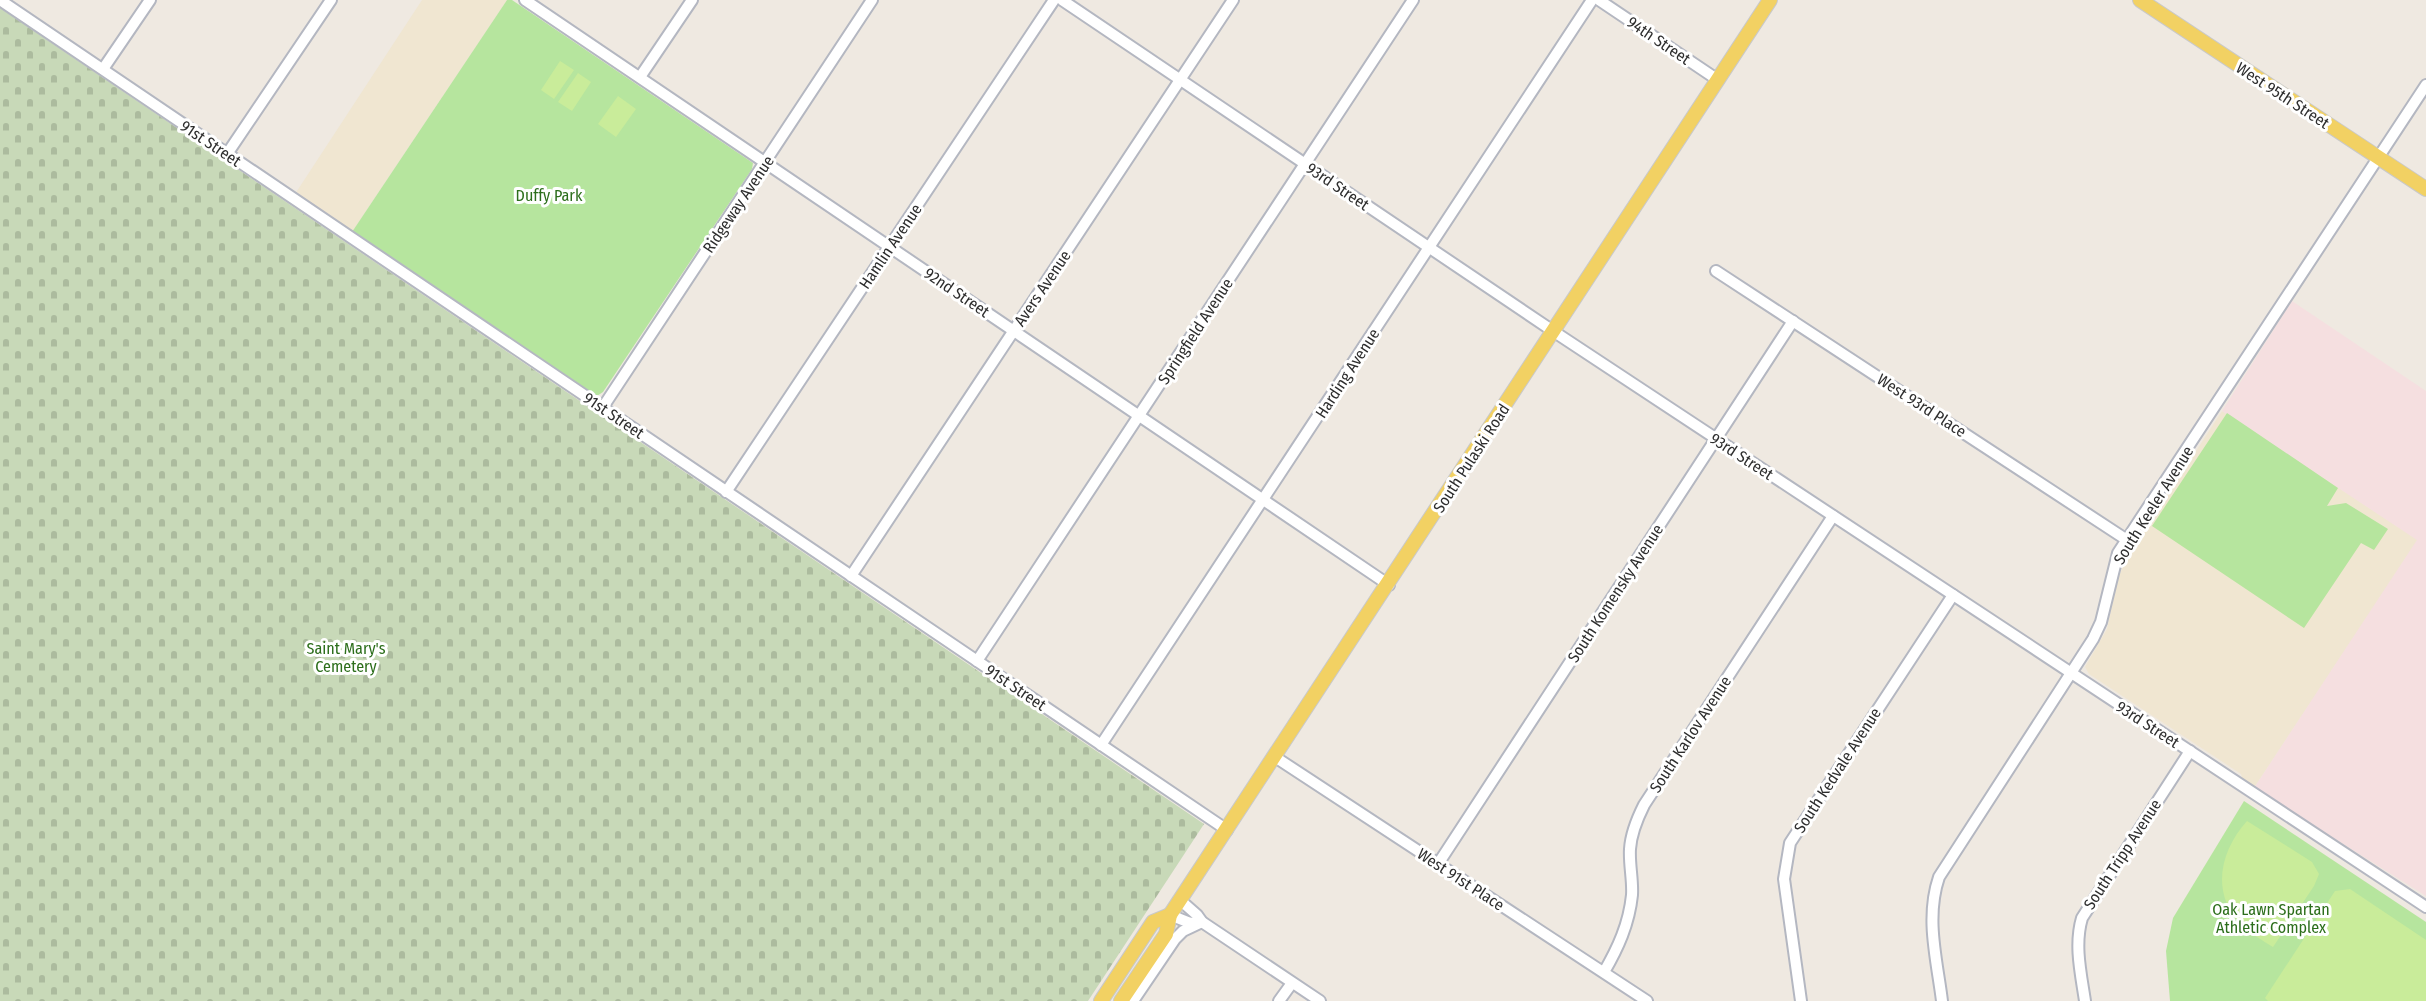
<svg xmlns="http://www.w3.org/2000/svg" width="2426" height="1001" viewBox="0 0 2426 1001" font-family="'Fira Sans Condensed',sans-serif">
<defs>
<pattern id="cemetery-stones" width="16" height="16" patternUnits="userSpaceOnUse" patternTransform="scale(1.5)"><rect width="16" height="16" fill="#c8d9b8"/><path d="M2 7V4a2 2 0 0 1 4 0v3zM10 15v-3a2 2 0 0 1 4 0v3z" fill="#acbb9e"/></pattern>
</defs>
<rect width="100%" height="100%" fill="#efe9e1"/>
<!-- education -->
<g fill="#f0e6d1">
<path d="M422 0H507L352 232 295 194Z"/>
<path d="M2222 411 2418 540 2254 788 2243 781 2241 774 2089 674 2085 667 2107 629 2118 579 2126 559Z"/>
</g>
<!-- medical -->
<path fill="#f5dfe0" d="M2292 301 2426 391V896L2254 788 2417 540 2222 411Z"/>
<!-- grass -->
<g fill="#b6e59e">
<path d="M507 0H512L753 163 752 169 603 392 597 396 352 232Z"/>
<path d="M2227 413 2338 488 2327 506 2346 503 2388 529 2374 550 2361 543 2304 628 2152 526Z"/>
<path d="M2244 801 2426 922V1001H2170L2166 951 2173 918Z"/>
</g>
<!-- cemetery -->
<path fill="url(#cemetery-stones)" d="M0 8 1204 824 1088 1001H0Z"/>
<!-- pitch -->
<g fill="#c9ec9a">
<path d="M560 61 574 70 554 99 541 90Z"/>
<path d="M578 73 591 82 572 111 558 102Z"/>
<path d="M618 96 636 109 616 137 598 124Z"/>
<path d="M2247 821 2312 862 2319 874 2314 886 2273 947C2262 940 2251 934 2242 925 2210 894 2220 851 2247 821Z"/>
<path d="M2350 889 2426 940V1001H2268L2265 998 2335 891Z"/>
</g>
<g fill="none" stroke-linecap="round" stroke-linejoin="round">
<defs>
<g id="minor">
<path d="M0 0 1227 830"/>
<path d="M525 0 1389 585"/>
<path d="M1062 0 1553 331 2426 907"/>
<path d="M1599 0 1718 80"/>
<path d="M103 69 150 0"/>
<path d="M640 77 692 0"/>
<path d="M227 154 331 0"/>
<path d="M1716 271 2127 540"/>
<path d="M603 407 872 0"/>
<path d="M726 492 1054 0"/>
<path d="M851 576 1233 0"/>
<path d="M977 661 1413 0"/>
<path d="M1101 745 1592 0"/>
<path d="M1275 757 1647 1001"/>
<path d="M1438 864 1793 321"/>
<path d="M1180 900 1197 915 1202 922 1320 1001"/>
<path d="M1170 915 1190 923 1198 922"/>
<path d="M1604 972C1618 948 1629 924 1632 895 1633 880 1629 864 1630 849 1631 833 1637 819 1644 805L1833 516"/>
<path d="M1133 1001 1175 939 1183 931 1202 922"/>
<path d="M1279 1001 1292 983"/>
<path d="M1801 1001 1784 879 1790 843 1953 595"/>
<path d="M1942 1001C1937 960 1925 918 1939 877L2093 639 2101 622 2118 553 2426 85"/>
<path d="M2085 1001C2081 974 2074 945 2082 918L2190 751"/>
</g>
<g id="major">
<path d="M2140 0 2426 189"/>
<path d="M1101 1001 1153 922 1170 915"/>
<path d="M1121 1001 1166 934 1170 915 1770 0"/>
</g>
</defs>
<!-- minor casing -->
<use href="#minor" stroke="#b4b7c1" stroke-width="14"/>
<!-- major casing -->
<use href="#major" stroke="#c9c9c9" stroke-width="16"/>
<!-- minor -->
<use href="#minor" stroke="#fff" stroke-width="10"/>
<!-- major -->
<use href="#major" stroke="#f2d163" stroke-width="14"/>
</g>
<g text-anchor="middle" stroke-width="6" stroke-linejoin="round" paint-order="stroke">
<!-- street labels -->
<g font-size="16" fill="#2e2e2e" stroke="#fff">
<text transform="translate(1659 40) rotate(34)" y="6">94th Street</text>
<text transform="translate(2283 95) rotate(33)" y="6">West 95th Street</text>
<text transform="translate(211 143) rotate(34)" y="6">91st Street</text>
<text transform="translate(1338 186) rotate(34)" y="6">93rd Street</text>
<text transform="translate(738 204) rotate(-56)" y="6">Ridgeway Avenue</text>
<text transform="translate(890 246) rotate(-56)" y="6">Hamlin Avenue</text>
<text transform="translate(1042 288) rotate(-56)" y="6">Avers Avenue</text>
<text transform="translate(957 292) rotate(34)" y="6">92nd Street</text>
<text transform="translate(1195 331) rotate(-57)" y="6">Springfield Avenue</text>
<text transform="translate(1347 373) rotate(-57)" y="6">Harding Avenue</text>
<text transform="translate(1922 405) rotate(33)" y="6">West 93rd Place</text>
<text transform="translate(614 415) rotate(34)" y="6">91st Street</text>
<text transform="translate(1742 456) rotate(33)" y="6">93rd Street</text>
<text transform="translate(1471 458) rotate(-57)" y="6">South Pulaski Road</text>
<text transform="translate(2153 505) rotate(-58)" y="6">South Keeler Avenue</text>
<text transform="translate(1615 593) rotate(-57)" y="6">South Komensky Avenue</text>
<text transform="translate(1016 687) rotate(34)" y="6">91st Street</text>
<text transform="translate(2148 724) rotate(33)" y="6">93rd Street</text>
<text transform="translate(1690 734) rotate(-57)" y="6">South Karlov Avenue</text>
<text transform="translate(1837 770) rotate(-57)" y="6">South Kedvale Avenue</text>
<text transform="translate(2122 854) rotate(-57)" y="6">South Tripp Avenue</text>
<text transform="translate(1461 879) rotate(33)" y="6">West 91st Place</text>
</g>
<!-- park labels -->
<g font-size="16" fill="#2c6e1b" stroke="#fff">
<text x="549" y="201">Duffy Park</text>
<text x="346" y="654">Saint Mary's<tspan x="346" dy="18">Cemetery</tspan></text>
<text x="2271" y="915">Oak Lawn Spartan<tspan x="2271" dy="18">Athletic Complex</tspan></text>
</g>
</g>
</svg>
